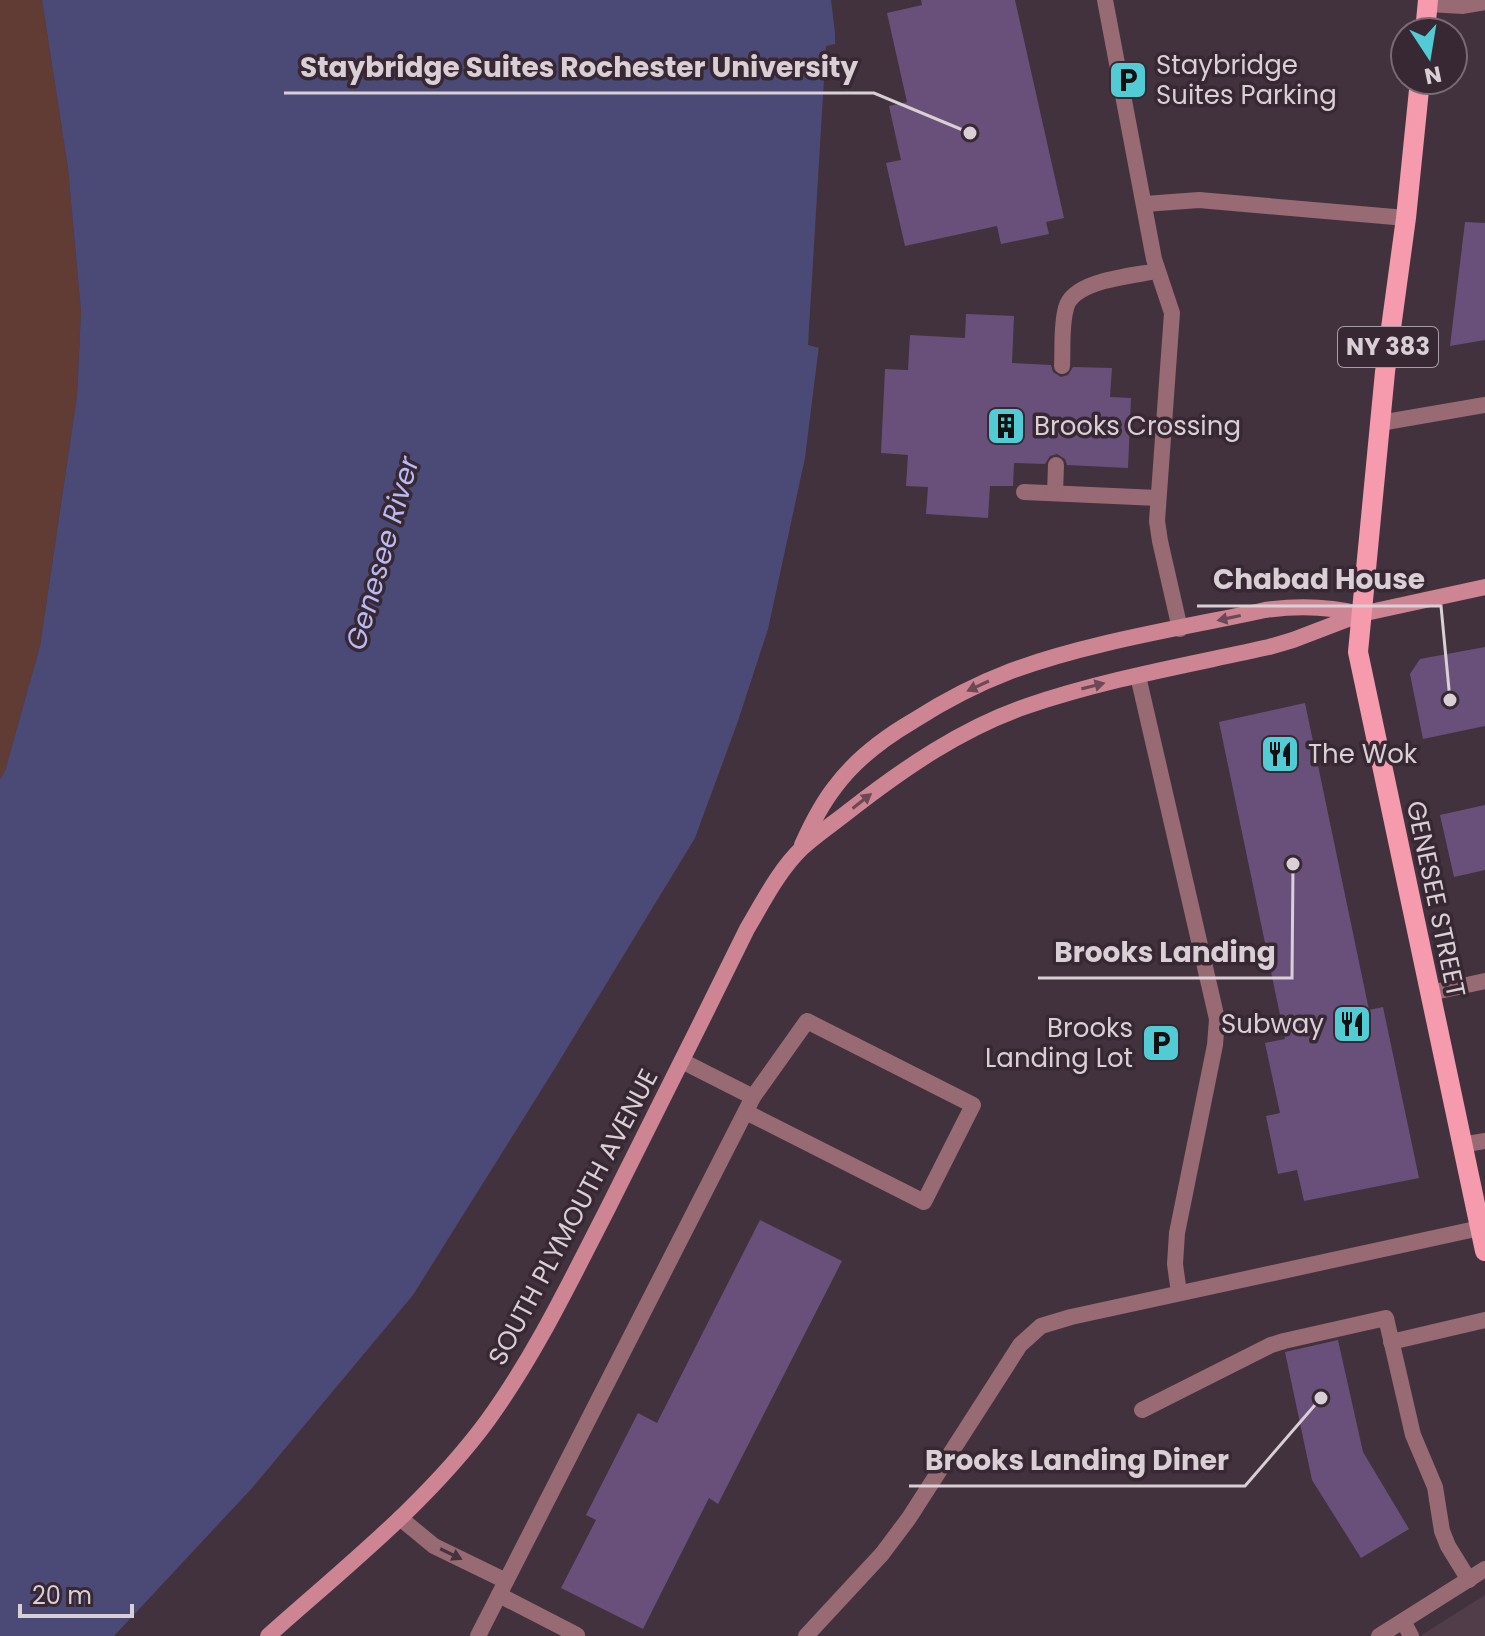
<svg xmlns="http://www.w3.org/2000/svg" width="1485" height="1636" viewBox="0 0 1485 1636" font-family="Poppins,sans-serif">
<rect width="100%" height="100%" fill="#42323d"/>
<!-- built -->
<path fill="#513c4a" d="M1485 1595V1636H1420Z"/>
<!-- green -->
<path fill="#603c34" d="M0 0H42L68 168 81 312 77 396 40 646 5 771 0 779Z"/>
<!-- water -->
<path fill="#4b4a76" d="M42 0H831L835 33 836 109 826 289 805 458 768 629 738 721 695 838 555 1068 413 1295 253 1487 114 1636H0V779L5 771 40 646 77 396 81 312 68 168Z"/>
<!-- pier -->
<path fill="#42323d" d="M840 43V109L837 191 830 290 823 349 808 345 826 46Z"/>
<!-- building -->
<g fill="#69507a">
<path d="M921 0H1015L1064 218 1046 222 1049 234 1001 244 997 226 905 246 886 163 901 160 889 106 907 102 887 13 922 5Z"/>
<path d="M1465 222 1485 223V340L1450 346Z"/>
<path d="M966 314 1014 316 1012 363 1051 365 1053 372 1061 377 1068 375 1073 367 1112 368 1110 397 1131 398 1128 468 1067 465 1065 459 1057 454 1050 456 1045 464 1014 463 1013 486H990L988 518 926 514 928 487 906 486 908 455 881 453 885 369 908 370 910 335 965 338Z"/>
<path d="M1485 647V726L1423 739 1410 674 1420 659Z"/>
<path d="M1305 703 1369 1010 1383 1007 1419 1178 1304 1201 1297 1170 1278 1174 1266 1116 1280 1113 1265 1043 1285 1039 1219 722Z"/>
<path d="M1485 805V870L1454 877 1440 815Z"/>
<path d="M760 1220 842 1261 718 1504 709 1498 643 1629 561 1588 596 1520 586 1515 638 1413 657 1423Z"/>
<path d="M1338 1340 1363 1452 1409 1529 1361 1558 1312 1480 1285 1352Z"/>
</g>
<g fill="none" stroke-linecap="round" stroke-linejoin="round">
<!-- lane -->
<g stroke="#986a73" stroke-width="16">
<path d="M1105 0 1154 259 1172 313 1157 521 1160 541 1180 629"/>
<path d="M1145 204 1199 200 1406 218"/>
<path d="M1062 366C1063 347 1061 326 1066 308 1073 280 1132 276 1157 271"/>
<path d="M1380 423 1485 405"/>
<path d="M1024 492 1158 498"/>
<path d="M1055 493 1056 465"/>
<path d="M1138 676 1217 1019 1215 1045 1177 1233 1175 1264 1179 1293"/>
<path d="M1430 993 1485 981"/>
<path d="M682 1061 753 1097"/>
<path d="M1462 1145 1485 1141"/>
<path d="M1391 1342 1485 1320"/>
<path d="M1142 1410 1271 1345 1284 1341 1386 1318 1413 1435 1435 1487 1442 1531 1448 1546 1469 1580"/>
<path d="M400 1518 434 1546 506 1581"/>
<path d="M499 1595 577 1635"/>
<path d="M1403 1621 1411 1636"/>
<path d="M478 1636 753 1097 807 1021 973 1105 924 1202 746 1112"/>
<path d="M806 1636 882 1554 909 1518 1020 1345 1041 1326 1071 1317 1480 1228"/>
</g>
<!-- street -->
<g stroke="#986a73" stroke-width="16">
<path d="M1428 4 1463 6 1485 2"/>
<path d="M1379 1636 1485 1569"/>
</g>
<!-- secondary -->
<g stroke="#cd8594" stroke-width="16">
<path d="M802 845C811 825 821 805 835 787 855 760 884 738 913 721 944 701 977 684 1011 671 1090 642 1182 628 1265 610 1299 605 1328 606 1361 614"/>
<path d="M268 1636C344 1568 427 1503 488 1420 535 1355 570 1282 607 1210 654 1116 701 1023 747 929 763 902 779 870 802 848 816 835 834 823 849 811 903 769 962 728 1027 706 1106 679 1188 665 1269 647L1293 640 1361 614 1485 587"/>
</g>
<!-- primary -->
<g stroke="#f69aad" stroke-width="20">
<path d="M1425 32 1428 0"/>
<path d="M1420 80 1406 218 1385 372 1358 652 1485 1251"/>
</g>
</g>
<!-- one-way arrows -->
<defs><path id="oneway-solid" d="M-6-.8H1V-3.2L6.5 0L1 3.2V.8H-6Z" transform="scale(2)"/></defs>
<g fill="#6c4955">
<use href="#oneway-solid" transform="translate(1229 618) rotate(168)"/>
<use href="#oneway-solid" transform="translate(978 686) rotate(155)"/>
<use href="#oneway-solid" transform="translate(1093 686) rotate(-14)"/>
<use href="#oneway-solid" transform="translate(862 801) rotate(-38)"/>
</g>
<use fill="#46323d" href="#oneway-solid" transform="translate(451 1554) rotate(26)"/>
<!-- icons -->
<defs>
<symbol id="parking-square" viewBox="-11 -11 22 22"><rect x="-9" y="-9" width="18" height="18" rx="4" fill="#51ccd4" stroke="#372833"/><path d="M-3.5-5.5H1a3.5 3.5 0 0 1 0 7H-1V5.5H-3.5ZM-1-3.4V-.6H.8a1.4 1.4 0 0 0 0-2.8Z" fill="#111"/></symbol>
<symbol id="building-square" viewBox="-11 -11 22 22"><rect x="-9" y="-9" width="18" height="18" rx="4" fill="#51ccd4" stroke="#372833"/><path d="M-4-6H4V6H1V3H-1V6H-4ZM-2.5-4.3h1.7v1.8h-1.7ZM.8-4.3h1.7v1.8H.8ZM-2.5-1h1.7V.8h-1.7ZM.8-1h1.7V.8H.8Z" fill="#111"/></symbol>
<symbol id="restaurant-square" viewBox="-11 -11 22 22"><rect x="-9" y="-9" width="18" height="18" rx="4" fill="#51ccd4" stroke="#372833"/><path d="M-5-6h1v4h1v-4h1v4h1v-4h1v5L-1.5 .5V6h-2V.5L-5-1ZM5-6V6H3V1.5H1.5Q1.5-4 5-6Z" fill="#111"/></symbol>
</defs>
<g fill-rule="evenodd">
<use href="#parking-square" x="1106" y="58" width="44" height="44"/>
<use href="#building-square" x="984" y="404" width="44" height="44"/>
<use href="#restaurant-square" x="1258" y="732" width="44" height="44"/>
<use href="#restaurant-square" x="1330" y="1002" width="44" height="44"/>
<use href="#parking-square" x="1139" y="1021" width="44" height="44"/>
</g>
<g text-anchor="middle" stroke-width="7" stroke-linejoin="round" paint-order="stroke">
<!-- shield labels -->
<rect fill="#372833" stroke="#a89da4" stroke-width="2" x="1338" y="327" width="100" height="40" rx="6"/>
<g font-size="24" font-weight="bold" fill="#d9cfd5">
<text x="1388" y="355">NY 383</text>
</g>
<!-- poi labels -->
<g font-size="26" fill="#d9cfd5" stroke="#372833" text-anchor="start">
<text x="1156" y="74">Staybridge<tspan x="1156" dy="30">Suites Parking</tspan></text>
<text x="1034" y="435">Brooks Crossing</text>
<text x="1308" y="763">The Wok</text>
<text x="1324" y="1033" text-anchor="end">Subway</text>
<text x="1133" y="1037" text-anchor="end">Brooks<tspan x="1133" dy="30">Landing Lot</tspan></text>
</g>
<!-- street labels -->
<g font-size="26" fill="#d9cfd5" stroke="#372833">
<text transform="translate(1436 899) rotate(78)" y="9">GENESEE STREET</text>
<text transform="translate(573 1217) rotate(-62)" y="9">SOUTH PLYMOUTH AVENUE</text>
</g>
<!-- water labels -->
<g font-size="28" font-style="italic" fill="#b9baf4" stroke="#372833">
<text transform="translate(382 553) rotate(-74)" y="10">Genesee River</text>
</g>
</g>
<!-- callouts -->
<path fill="none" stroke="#d9cfd5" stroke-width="3" d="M970 133L874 93H284M1450 700L1441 606H1197M1293 864L1292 978H1038M1321 1398L1245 1486H909"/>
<g fill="#d9cfd5" stroke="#372833" stroke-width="3">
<circle cx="970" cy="133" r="8"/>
<circle cx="1450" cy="700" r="8"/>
<circle cx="1293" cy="864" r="8"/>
<circle cx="1321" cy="1398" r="8"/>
</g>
<g font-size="28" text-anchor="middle" font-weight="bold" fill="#d9cfd5" stroke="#372833" stroke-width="7" stroke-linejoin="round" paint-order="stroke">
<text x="579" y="77">Staybridge Suites Rochester University</text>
<text x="1319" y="589">Chabad House</text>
<text x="1165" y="962">Brooks Landing</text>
<text x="1077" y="1470">Brooks Landing Diner</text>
</g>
<!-- north arrow -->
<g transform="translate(1429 56) rotate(168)"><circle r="38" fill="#372833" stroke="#786b74" stroke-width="2"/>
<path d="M0-6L14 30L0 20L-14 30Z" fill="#51ccd4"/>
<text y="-12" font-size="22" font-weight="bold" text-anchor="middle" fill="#d9cfd5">N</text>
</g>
<!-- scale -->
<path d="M20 1604v12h112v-12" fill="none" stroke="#d9cfd5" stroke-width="4"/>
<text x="32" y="1604" font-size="24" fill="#d9cfd5" stroke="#372833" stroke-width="6" paint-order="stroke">20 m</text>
</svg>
